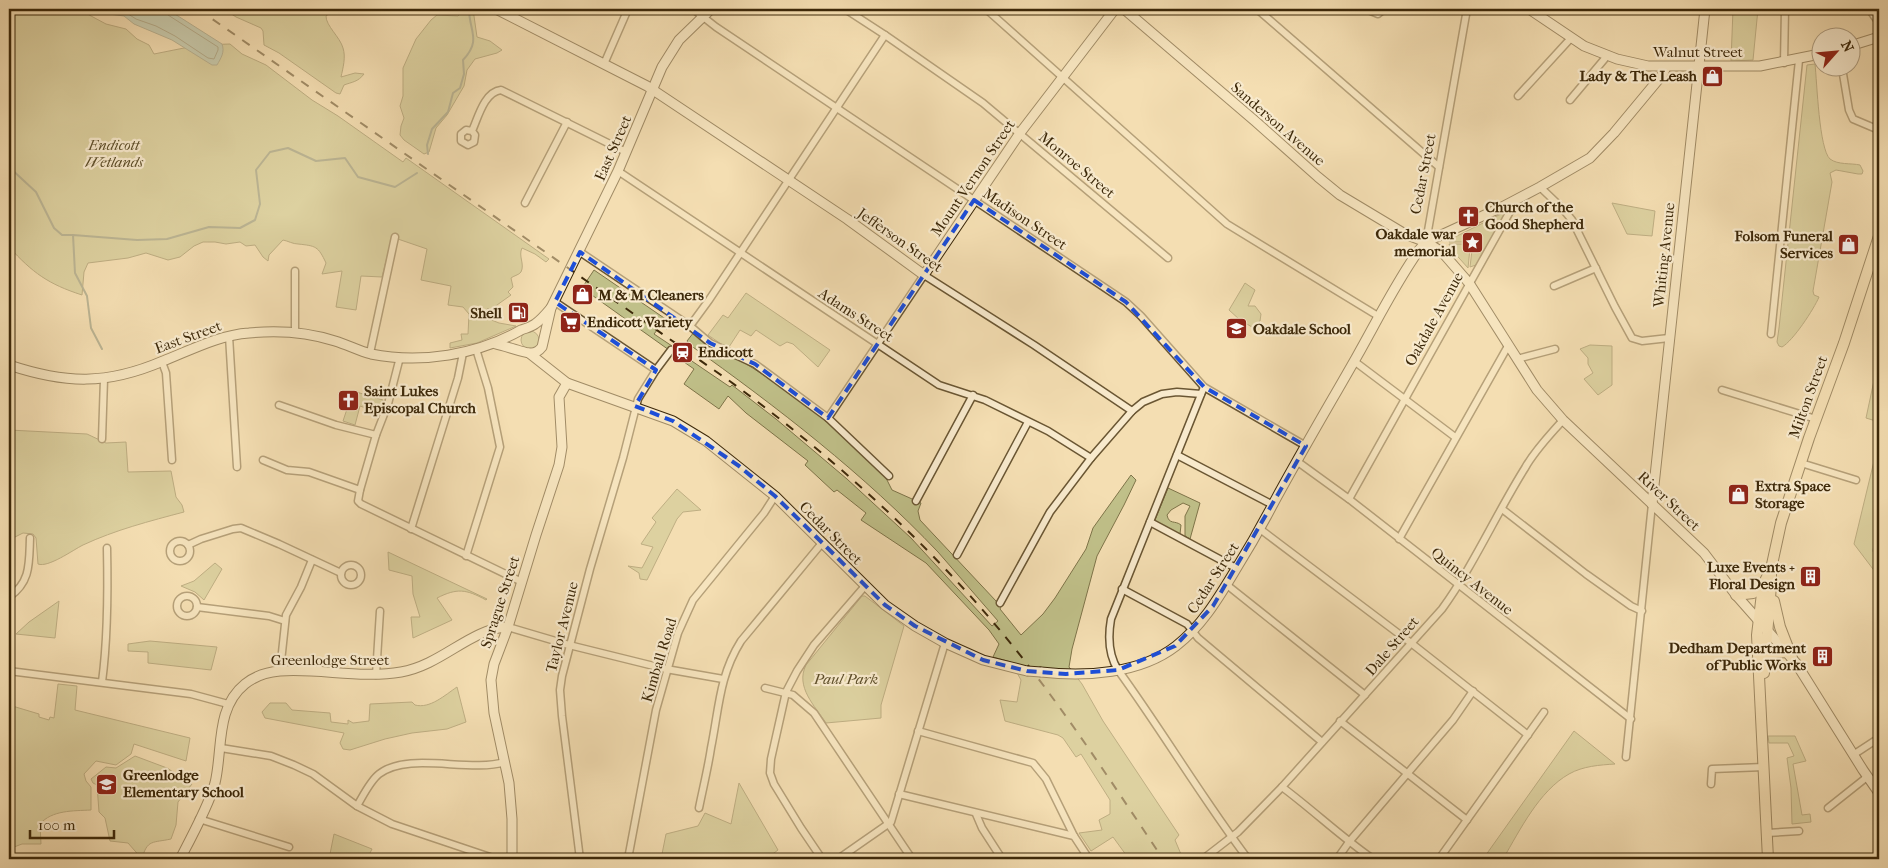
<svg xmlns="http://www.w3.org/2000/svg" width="1888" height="868" viewBox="0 0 1888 868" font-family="'IM FELL French Canon',serif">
<rect width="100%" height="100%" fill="#f4deb2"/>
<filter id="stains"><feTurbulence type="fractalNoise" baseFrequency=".004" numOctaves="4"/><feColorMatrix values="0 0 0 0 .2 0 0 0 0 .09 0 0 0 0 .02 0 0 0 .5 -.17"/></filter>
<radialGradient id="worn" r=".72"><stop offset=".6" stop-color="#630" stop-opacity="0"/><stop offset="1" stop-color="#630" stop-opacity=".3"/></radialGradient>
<!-- green -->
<g fill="#c0c089" stroke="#7e7449">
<path d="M9 9H78L106 24 126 29 137 39 149 45 154 54 199 45 230 44 242 54 266 65 312 100 338 116 403 162 406 158 549 259 546 262 535 254 522 248C518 256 525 264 521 272 519 275 513 276 511 278L513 287 508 292 511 295 490 310 488 308 484 317 499 323 516 326 477 343 450 348V343L462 340 461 334H468L469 314 463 307 448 305 451 286 421 280 427 249 392 237 382 277 361 276 356 310 336 307 342 271 322 274 326 263C318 246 316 246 298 244 293 244 288 241 283 240L269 255 268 261 263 257 255 245 246 246 240 242 226 244 215 242H203L194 246 180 257 168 260 146 253 128 258 88 263 84 272 82 295C48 284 33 273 9 247Z"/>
<path d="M224 9H335L326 16C326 26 340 37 343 48 346 57 343 68 341 77L355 73 364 74C358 82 352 82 344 85L340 94 336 93 279 53 264 45 263 31 261 28 236 17Z"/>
<path d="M461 9H473L477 37 490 41 502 50 497 53 475 59 467 70 464 86 447 115 436 128 429 152 424 154 404 140 400 135 401 126 404 118 400 106 403 96V68L416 39 431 20 437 15 458 16 461 13Z"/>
<path d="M1733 9H1758L1753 60 1731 61Z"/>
<path d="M1815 64C1817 82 1819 149 1830 159 1838 165 1851 163 1860 165L1863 171 1862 174H1858L1836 170 1830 173 1832 182 1813 291 1814 295 1819 297C1814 309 1793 341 1782 347L1779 346 1777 342 1779 328 1807 65Z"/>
<path d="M1612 203 1655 211 1652 236 1627 234Z"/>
<path d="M1507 211 1476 265 1470 267 1472 250 1478 244 1473 237 1466 242H1449L1451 239Z"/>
<path d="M1449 244H1466L1470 248 1468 268 1451 249Z"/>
<path d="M594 270 670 322 667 329 661 325 654 334 672 346 669 350 582 288Z"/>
<path d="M1245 283 1255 290 1248 306H1255L1261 314 1260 321 1252 327 1240 320 1229 310Z"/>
<path d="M746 293 830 350 818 367 793 344 787 342 780 346 756 330 751 336 740 330 729 347 721 344 708 335 723 315 728 318Z"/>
<circle cx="530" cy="340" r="9"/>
<path d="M694 332C739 359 784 386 825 420 846 438 865 459 886 478L892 490 921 503 918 511 920 520 996 601 1001 607 1000 609 1021 635 1043 614 1055 598 1086 549 1093 528 1131 475 1136 480 1124 505 1097 556 1072 649 1069 667 1082 684 1103 721 1179 835 1175 840 1183 859H1129L1113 837 1091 851 1079 833 1102 830 1099 820 1110 814V800L1081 754 1076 757 1063 738 1058 735 1005 721 1000 700 1017 702 1021 680 1011 662 993 657 999 644 989 630 926 563 861 520 866 513 837 490 834 492 805 465 808 461 746 413 728 396 719 409 684 384 694 369 674 355 677 351 730 387 732 385 776 419 847 479 911 538 992 626 998 621C978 598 958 575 938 552 864 474 777 407 690 345L687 341Z"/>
<path d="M1590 345 1612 346V385L1598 395 1584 379 1593 373 1588 364V358L1580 349Z"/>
<path d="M1879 357V422L1866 418Z"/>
<path d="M353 391 383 400 380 413 360 406 355 425 343 421Z"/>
<path d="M9 430 87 434 106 443 126 442 128 472 171 471 176 497 182 505 184 512C150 521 115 530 83 545 73 550 48 568 38 564L36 538 33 534 23 533 9 540Z"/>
<path d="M1879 448V514L1873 551 1879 564V577L1854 544 1875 457Z"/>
<path d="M1168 488 1200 503 1190 539 1185 536V516L1190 506 1183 503 1171 510 1167 515C1169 525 1175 520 1181 525L1180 534 1157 523 1155 520Z"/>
<path d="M677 489 701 510 683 512 677 519 647 580 640 579 639 573 628 566 642 568 653 547 641 544 656 522 652 518Z"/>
<path d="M388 552 487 599 486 600C466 589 457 588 437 598L452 620 413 638 411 617H420L413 594 412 576 389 570Z"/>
<path d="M215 563 222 569 204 600 195 592 181 586 194 581Z"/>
<path d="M862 596H865L904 626 881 705V718L826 723C815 706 795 687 806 665Z"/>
<path d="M59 601 55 638 16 634 29 622Z"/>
<path d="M150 641 217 647 211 670 148 663V652L128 651V644Z"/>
<path d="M58 684 77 686 75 710 190 738 186 761 134 744 131 754 116 765 96 761 84 774 86 781 91 787V810C73 811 52 810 40 824L41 844H22L14 847 9 858V705L39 714V717L49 720 50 717 54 718Z"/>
<path d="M457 687 466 722 447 729 412 733 385 739 350 750 343 749 340 743 344 733 265 718 262 712 270 703H286L292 710 330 713 331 722 348 724V720L353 723 369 721 370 704 412 702 415 705C430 709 445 695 457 687Z"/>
<path d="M1574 731 1615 764C1600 765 1583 766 1569 774 1539 791 1520 830 1503 859H1483Z"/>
<path d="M1768 736H1795L1806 761 1793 764 1802 815 1810 814 1811 822 1792 824 1791 788 1787 758 1794 756 1788 743H1769Z"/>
<path d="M135 756 167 768 192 784 178 802 176 825 171 839C153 843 147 839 142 859L128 843 110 841 105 818 99 812 97 785 93 783 91 779 106 767 116 768Z"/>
<path d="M739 783 778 850 766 859H661L666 834 698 826 705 813 731 824Z"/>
<path d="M334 834 372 849 367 859H329Z"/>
</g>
<!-- water -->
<g fill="#9cbcb0" stroke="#76816d">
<path d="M97 9H167L222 44C225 52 221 58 217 65H212L172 40 134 24 124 16 109 14Z"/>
<path d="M1879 514V564L1873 551Z"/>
</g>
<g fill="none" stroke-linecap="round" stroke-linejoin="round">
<!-- shore -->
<path stroke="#6c725c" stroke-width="1" d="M109 9 125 12 136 19 156 26 175 36 208 58 214 59 218 50V47L168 15 166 9"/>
<!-- stream -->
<g stroke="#76816d" stroke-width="2">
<path d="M428 154 427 145 432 129 448 112 453 93 460 88 464 74 463 60C482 40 469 31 469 9"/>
<path d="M9 167 36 192 54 228 62 235H73"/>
<path d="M102 349 91 328 87 296 75 273 73 235 137 240 167 239 209 227 240 228 255 220 260 204 256 170 270 152 288 148 316 161 345 158 358 177 395 187 417 173"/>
</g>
<defs>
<g id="street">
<path d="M693 9 716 27 1126 302 1141 316 1204 387 1306 446"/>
<path d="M845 9 885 35 983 103 1168 258"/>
<path d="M986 9 1227 224 1378 316"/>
<path d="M1257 9 1439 167"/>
<path d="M1366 9 1378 14 1384 9"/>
<path d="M1869 9 1879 23"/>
<path d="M1875 9 1879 15"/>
<path d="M512 17 516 9"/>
<path d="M1784 63 1785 9"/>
<path d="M604 64 628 9"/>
<path d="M1842 68 1849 110 1853 119 1879 130"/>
<path d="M1518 96 1571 38"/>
<path d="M1570 100 1607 56"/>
<path d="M472 131 475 135 474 142 468 145 461 141V134L466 130 472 131C478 118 484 92 501 90L626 152"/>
<path d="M618 171 939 385 985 400 1048 431 1091 458"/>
<path d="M1540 187 1562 208 1572 220 1615 307 1632 338 1642 341 1669 338"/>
<path d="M525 203 567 122"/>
<path d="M1426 242 1467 9"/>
<path d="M580 252 690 326 710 343 755 364 828 418 889 476"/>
<path d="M295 271V333"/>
<path d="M1554 286 1596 268"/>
<path d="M555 302 656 370"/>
<path d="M690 326 709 300 885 35"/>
<path d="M1771 334 1799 60"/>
<path d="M229 336 237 467"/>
<path d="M370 353 395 237"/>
<path d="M400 357 388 404 376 435 360 490 358 501 361 504 522 582"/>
<path d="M1517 359 1555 349"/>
<path d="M1354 361 1455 437"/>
<path d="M162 362 166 373 172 460"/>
<path d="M1204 387 1111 619C1108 636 1108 654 1118 670 1163 732 1202 798 1248 859"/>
<path d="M1722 390 1816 419"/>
<path d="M279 405 336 425 376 435"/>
<path d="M828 418 924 275 1034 345 1132 411"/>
<path d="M102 439 104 379"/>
<path d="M1177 455 1273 505"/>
<path d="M263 460 287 470 309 472 360 490"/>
<path d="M1298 462 1349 499 1631 719"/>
<path d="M1801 463 1856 480"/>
<path d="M1349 499 1517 199"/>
<path d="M916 501 973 395"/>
<path d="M1502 509 1586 574 1631 606 1642 611"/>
<path d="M1150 522 1236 568"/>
<path d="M411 529 458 378 463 353"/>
<path d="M1260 529 1411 643 1528 735"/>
<path d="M1399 539 1508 346"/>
<circle cx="180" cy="551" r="10"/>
<path d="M188 545 201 539 233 529 241 528 279 544 341 573"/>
<path d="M957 555 1028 422"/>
<path d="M466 556 500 447 488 388 476 349"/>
<circle cx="351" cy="575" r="10"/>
<path d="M1227 585 1365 695"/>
<path d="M1122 589 1187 624 1198 638 1322 742"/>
<circle cx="187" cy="606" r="10"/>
<path d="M9 597C31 582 29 563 30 538"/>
<path d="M1000 603 1050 512 1091 458 1132 411 1143 402 1162 394 1177 392 1201 394"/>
<path d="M197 607 269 616 285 621"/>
<path d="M508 627 569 645 666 669 723 679"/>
<path d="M9 671 191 694 228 704"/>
<path d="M280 671 286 615 301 587 312 560"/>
<path d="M376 675 380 611"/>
<path d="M102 682C108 637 108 593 107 548"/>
<path d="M765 688 793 695 814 713 912 859"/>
<path d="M1340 721 1467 820"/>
<path d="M918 731 1033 763 1046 779 1074 836"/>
<path d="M221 748 271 756 294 765 313 774 357 806 392 824 496 859"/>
<path d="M1853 755 1879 738"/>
<path d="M1626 757 1652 504"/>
<path d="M1711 784 1712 769 1764 767"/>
<path d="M1282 787C1313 810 1341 837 1373 859"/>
<path d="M899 794 1074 836 1089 859"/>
<path d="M357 806C363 796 370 781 379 774 409 751 468 773 505 762"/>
<path d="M699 808C703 788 708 768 711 748 719 709 719 676 741 641L822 543"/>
<path d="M1828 808 1867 777"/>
<path d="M976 814 982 828 1002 859"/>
<path d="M199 819 289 847"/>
<path d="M1767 833 1799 831"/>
<path d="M580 859 562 716 560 690 562 676 590 569 623 458 638 399 656 370 671 350"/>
<path d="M628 859 656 710 678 633 693 600 764 513 775 496"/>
<path d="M822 859 801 828 774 784 770 773 771 759 786 692 797 671 814 645 865 586"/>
<path d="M838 859 891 822 945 643"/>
<path d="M1203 859 1238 832 1282 787 1442 609C1474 565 1496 514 1525 468 1535 450 1550 435 1563 420"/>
<path d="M1337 859 1349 842 1453 720 1473 691"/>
<path d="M1439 859 1544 712"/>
</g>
<g id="secondary">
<path d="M496 9 647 86 847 219 924 275 1020 133 1115 9"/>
<path d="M1124 9 1255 121 1318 177 1340 195 1405 234 1426 242 1442 252 1469 283 1537 390 1563 420 1704 553 1736 595 1796 663 1863 770 1879 793"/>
<path d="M1529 9 1584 46 1617 59 1648 66H1760L1820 54"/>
<path d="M1850 46 1879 37"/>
<path d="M496 344C503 345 527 354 531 353 536 353 539 351 542 347L551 308 618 171 662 67 679 40 711 9"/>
<path d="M529 353 567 383 673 421 706 441 775 496 885 605 915 626 945 643 983 660 1027 671"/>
<path d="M9 365C66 384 107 385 163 361 191 350 219 335 249 333 279 330 307 332 335 341 348 345 359 351 371 354 421 364 477 355 521 330 526 328 531 327 535 324 541 320 546 314 551 308"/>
<path d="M1652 504 1705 9"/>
<path d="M1041 672C1085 677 1140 674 1176 646 1203 625 1219 597 1236 569 1249 548 1261 527 1272 506 1299 456 1328 407 1356 358 1377 321 1395 284 1419 250L1426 242 1502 207 1540 187 1590 158 1614 133 1663 74 1666 67"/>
<path d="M180 859C191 838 209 805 215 783 223 750 215 708 245 684 255 676 267 672 280 671 320 668 361 679 401 672 442 665 471 628 508 627"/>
<path d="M512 859V819L509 783 494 713 491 680 494 664 508 627 536 535 559 465 562 447 559 397 567 383"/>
</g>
<g id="primary">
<path d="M1736 595 1753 593 1763 585"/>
<path d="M1774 601 1780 627 1792 658"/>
<path d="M1765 661 1775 653 1787 652"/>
<path d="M1764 673 1771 585V570"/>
<path d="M1768 859 1757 635 1763 585 1771 569 1781 523 1809 438 1844 343 1879 236"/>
</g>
</defs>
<!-- street casing -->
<use href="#street" stroke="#6a5633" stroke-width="9"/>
<!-- secondary casing -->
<use href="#secondary" stroke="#3c2809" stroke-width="11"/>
<!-- primary casing -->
<use href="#primary" stroke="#3c2809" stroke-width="12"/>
<!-- street -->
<use href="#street" stroke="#f8eacd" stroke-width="6"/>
<!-- secondary -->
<use href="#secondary" stroke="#f8eacd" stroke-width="9"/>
<!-- primary -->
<use href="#primary" stroke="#f4deb2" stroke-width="10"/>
<!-- rail -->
<path stroke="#3c2809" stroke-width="2" stroke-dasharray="9 9" stroke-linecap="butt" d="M198 9 731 382C840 462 941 554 1024 660 1074 724 1118 792 1163 859"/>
<defs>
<path id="secondary-bridge" d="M1027 671 1041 672"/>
</defs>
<!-- secondary-bridge casing -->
<use href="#secondary-bridge" stroke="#3c2809" stroke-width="11" stroke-linecap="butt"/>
<!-- secondary-bridge -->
<use href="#secondary-bridge" stroke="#f8eacd" stroke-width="9"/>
</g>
<!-- marked area -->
<path d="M0 0H1888V868H0ZM974 200 1126 302 1204 387 1306 446 1213 606 1175 646 1118 670 1066 674 1027 671 983 660 915 626 885 605 775 496 739 466 673 421 635 406 656 370 555 302 580 252 710 343 755 364 828 418Z" fill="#f4deb2" fill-opacity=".55" fill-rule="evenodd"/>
<path fill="none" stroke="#1d4ed8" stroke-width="4" stroke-dasharray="10 6" stroke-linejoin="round" d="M974 200 1126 302 1204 387 1306 446 1213 606 1175 646 1118 670 1066 674 1027 671 983 660 915 626 885 605 775 496 739 466 673 421 635 406 656 370 555 302 580 252 710 343 755 364 828 418Z"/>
<!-- icons -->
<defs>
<symbol id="shop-square" viewBox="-11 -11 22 22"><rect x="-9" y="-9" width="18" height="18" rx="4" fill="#8f2418" stroke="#f8eacd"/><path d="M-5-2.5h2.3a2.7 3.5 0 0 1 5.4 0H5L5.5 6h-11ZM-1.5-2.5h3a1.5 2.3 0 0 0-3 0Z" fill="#fff"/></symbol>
<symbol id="church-square" viewBox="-11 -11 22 22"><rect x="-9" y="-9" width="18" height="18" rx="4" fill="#8f2418" stroke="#f8eacd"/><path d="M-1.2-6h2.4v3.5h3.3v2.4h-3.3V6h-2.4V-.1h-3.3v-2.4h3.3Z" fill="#fff"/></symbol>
<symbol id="sight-square" viewBox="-11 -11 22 22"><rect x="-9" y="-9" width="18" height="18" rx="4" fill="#8f2418" stroke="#f8eacd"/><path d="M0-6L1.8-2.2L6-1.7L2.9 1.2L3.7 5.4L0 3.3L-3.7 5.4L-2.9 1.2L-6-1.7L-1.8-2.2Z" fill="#fff"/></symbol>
<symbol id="fuel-square" viewBox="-11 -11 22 22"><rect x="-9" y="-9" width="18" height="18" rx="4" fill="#8f2418" stroke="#f8eacd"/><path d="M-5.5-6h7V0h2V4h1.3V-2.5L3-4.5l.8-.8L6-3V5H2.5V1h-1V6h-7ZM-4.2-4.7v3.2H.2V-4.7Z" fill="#fff"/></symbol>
<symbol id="supermarket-square" viewBox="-11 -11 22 22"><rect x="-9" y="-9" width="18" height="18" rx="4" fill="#8f2418" stroke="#f8eacd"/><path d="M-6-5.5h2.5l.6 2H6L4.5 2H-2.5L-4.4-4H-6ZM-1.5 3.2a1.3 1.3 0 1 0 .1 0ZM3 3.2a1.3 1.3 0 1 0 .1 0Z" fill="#fff"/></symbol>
<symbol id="school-square" viewBox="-11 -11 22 22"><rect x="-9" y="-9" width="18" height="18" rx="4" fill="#8f2418" stroke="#f8eacd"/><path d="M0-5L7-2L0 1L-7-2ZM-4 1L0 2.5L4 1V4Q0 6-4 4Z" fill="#fff"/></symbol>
<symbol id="station-square" viewBox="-11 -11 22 22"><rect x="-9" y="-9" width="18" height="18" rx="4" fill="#8f2418" stroke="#f8eacd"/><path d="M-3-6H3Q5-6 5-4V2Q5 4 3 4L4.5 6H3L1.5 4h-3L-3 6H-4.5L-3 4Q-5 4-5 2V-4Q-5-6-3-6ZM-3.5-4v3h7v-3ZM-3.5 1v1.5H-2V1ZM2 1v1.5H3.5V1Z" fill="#fff"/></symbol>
<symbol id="building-square" viewBox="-11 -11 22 22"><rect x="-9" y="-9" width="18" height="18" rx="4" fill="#8f2418" stroke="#f8eacd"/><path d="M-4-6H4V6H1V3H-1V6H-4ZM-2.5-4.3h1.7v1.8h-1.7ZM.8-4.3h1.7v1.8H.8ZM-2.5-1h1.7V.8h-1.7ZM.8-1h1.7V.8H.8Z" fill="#fff"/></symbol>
</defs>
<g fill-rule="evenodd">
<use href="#shop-square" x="1700" y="64" width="25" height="25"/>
<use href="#church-square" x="1456" y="204" width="25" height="25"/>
<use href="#sight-square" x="1460" y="230" width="25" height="25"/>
<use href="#shop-square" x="1836" y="232" width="25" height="25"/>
<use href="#shop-square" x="570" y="282" width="25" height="25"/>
<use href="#fuel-square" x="506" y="300" width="25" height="25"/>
<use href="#supermarket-square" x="558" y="310" width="25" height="25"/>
<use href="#school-square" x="1224" y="316" width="25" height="25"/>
<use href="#station-square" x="670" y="340" width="25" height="25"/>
<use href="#church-square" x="336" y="388" width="25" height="25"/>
<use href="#shop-square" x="1726" y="482" width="25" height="25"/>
<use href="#building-square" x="1798" y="564" width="25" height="25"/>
<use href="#building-square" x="1810" y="644" width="25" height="25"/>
<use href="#school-square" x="94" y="772" width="25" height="25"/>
</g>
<g text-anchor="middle" stroke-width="4.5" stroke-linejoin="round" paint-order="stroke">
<!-- street labels -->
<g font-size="15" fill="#3c2809" stroke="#f8eacd">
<text x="1698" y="57">Walnut Street</text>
<text transform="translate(1278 124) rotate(41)" y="5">Sanderson Avenue</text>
<text transform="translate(613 148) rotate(-66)" y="5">East Street</text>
<text transform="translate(1077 165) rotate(40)" y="5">Monroe Street</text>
<text transform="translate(1423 174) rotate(-79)" y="5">Cedar Street</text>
<text transform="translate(973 178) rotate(-56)" y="5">Mount Vernon Street</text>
<text transform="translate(1025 219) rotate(34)" y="5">Madison Street</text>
<text transform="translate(900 240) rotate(35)" y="5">Jefferson Street</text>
<text transform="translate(1664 255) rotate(-84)" y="5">Whiting Avenue</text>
<text transform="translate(856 315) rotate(33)" y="5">Adams Street</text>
<text transform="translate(1434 319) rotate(-61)" y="5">Oakdale Avenue</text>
<text transform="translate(188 337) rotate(-20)" y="5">East Street</text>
<text transform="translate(1808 397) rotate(-70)" y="5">Milton Street</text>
<text transform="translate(1669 501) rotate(43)" y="5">River Street</text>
<text transform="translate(831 533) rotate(45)" y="5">Cedar Street</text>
<text transform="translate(1213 578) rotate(-57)" y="5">Cedar Street</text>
<text transform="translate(1472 581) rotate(38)" y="5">Quincy Avenue</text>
<text transform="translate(500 602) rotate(-72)" y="5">Sprague Street</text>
<text transform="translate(562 627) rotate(-76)" y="5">Taylor Avenue</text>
<text transform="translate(1392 646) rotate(-49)" y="5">Dale Street</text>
<text x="330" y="665">Greenlodge Street</text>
<text transform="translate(659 660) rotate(-73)" y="5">Kimball Road</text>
</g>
<!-- poi labels -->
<g font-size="15" font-weight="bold" fill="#3c2809" stroke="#f8eacd" text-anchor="start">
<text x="1697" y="81" text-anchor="end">Lady &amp; The Leash</text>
<text x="1485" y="212">Church of the<tspan x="1485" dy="17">Good Shepherd</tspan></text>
<text x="1456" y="239" text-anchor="end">Oakdale war<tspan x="1456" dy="17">memorial</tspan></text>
<text x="1833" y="241" text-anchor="end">Folsom Funeral<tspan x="1833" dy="17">Services</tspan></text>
<text x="598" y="300">M &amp; M Cleaners</text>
<text x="502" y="318" text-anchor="end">Shell</text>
<text x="587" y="327">Endicott Variety</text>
<text x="1253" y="334">Oakdale School</text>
<text x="698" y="357">Endicott</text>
<text x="364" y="396">Saint Lukes<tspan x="364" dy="17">Episcopal Church</tspan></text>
<text x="1755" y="491">Extra Space<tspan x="1755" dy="17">Storage</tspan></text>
<text x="1795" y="572" text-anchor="end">Luxe Events +<tspan x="1795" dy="17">Floral Design</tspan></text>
<text x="1806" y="653" text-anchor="end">Dedham Department<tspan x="1806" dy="17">of Public Works</tspan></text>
<text x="123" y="780">Greenlodge<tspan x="123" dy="17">Elementary School</tspan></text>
</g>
<!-- park labels -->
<g font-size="15" font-style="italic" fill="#5d4e29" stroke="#f8eacd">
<text x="114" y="150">Endicott<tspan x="114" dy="17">Wetlands</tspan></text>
<text x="846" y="684">Paul Park</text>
</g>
</g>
<!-- margin -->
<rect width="1888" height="868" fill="none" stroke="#f4deb2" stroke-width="30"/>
<rect x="10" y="10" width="1868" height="848" fill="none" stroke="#3c2809" stroke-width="2.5"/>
<rect x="15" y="15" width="1858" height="838" fill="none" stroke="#3c2809"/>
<!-- north arrow -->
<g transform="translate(1836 52) rotate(63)"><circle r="24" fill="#f8eacd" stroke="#ad9c7f"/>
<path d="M0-4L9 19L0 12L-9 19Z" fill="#8f2418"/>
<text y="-8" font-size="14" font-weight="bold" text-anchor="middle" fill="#3c2809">N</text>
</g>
<!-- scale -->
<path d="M30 830v8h84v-8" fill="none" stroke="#3c2809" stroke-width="2.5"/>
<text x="38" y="830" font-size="15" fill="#3c2809" stroke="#f8eacd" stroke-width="4" paint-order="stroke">100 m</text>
<rect width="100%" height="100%" filter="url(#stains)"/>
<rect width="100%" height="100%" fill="url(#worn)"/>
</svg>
